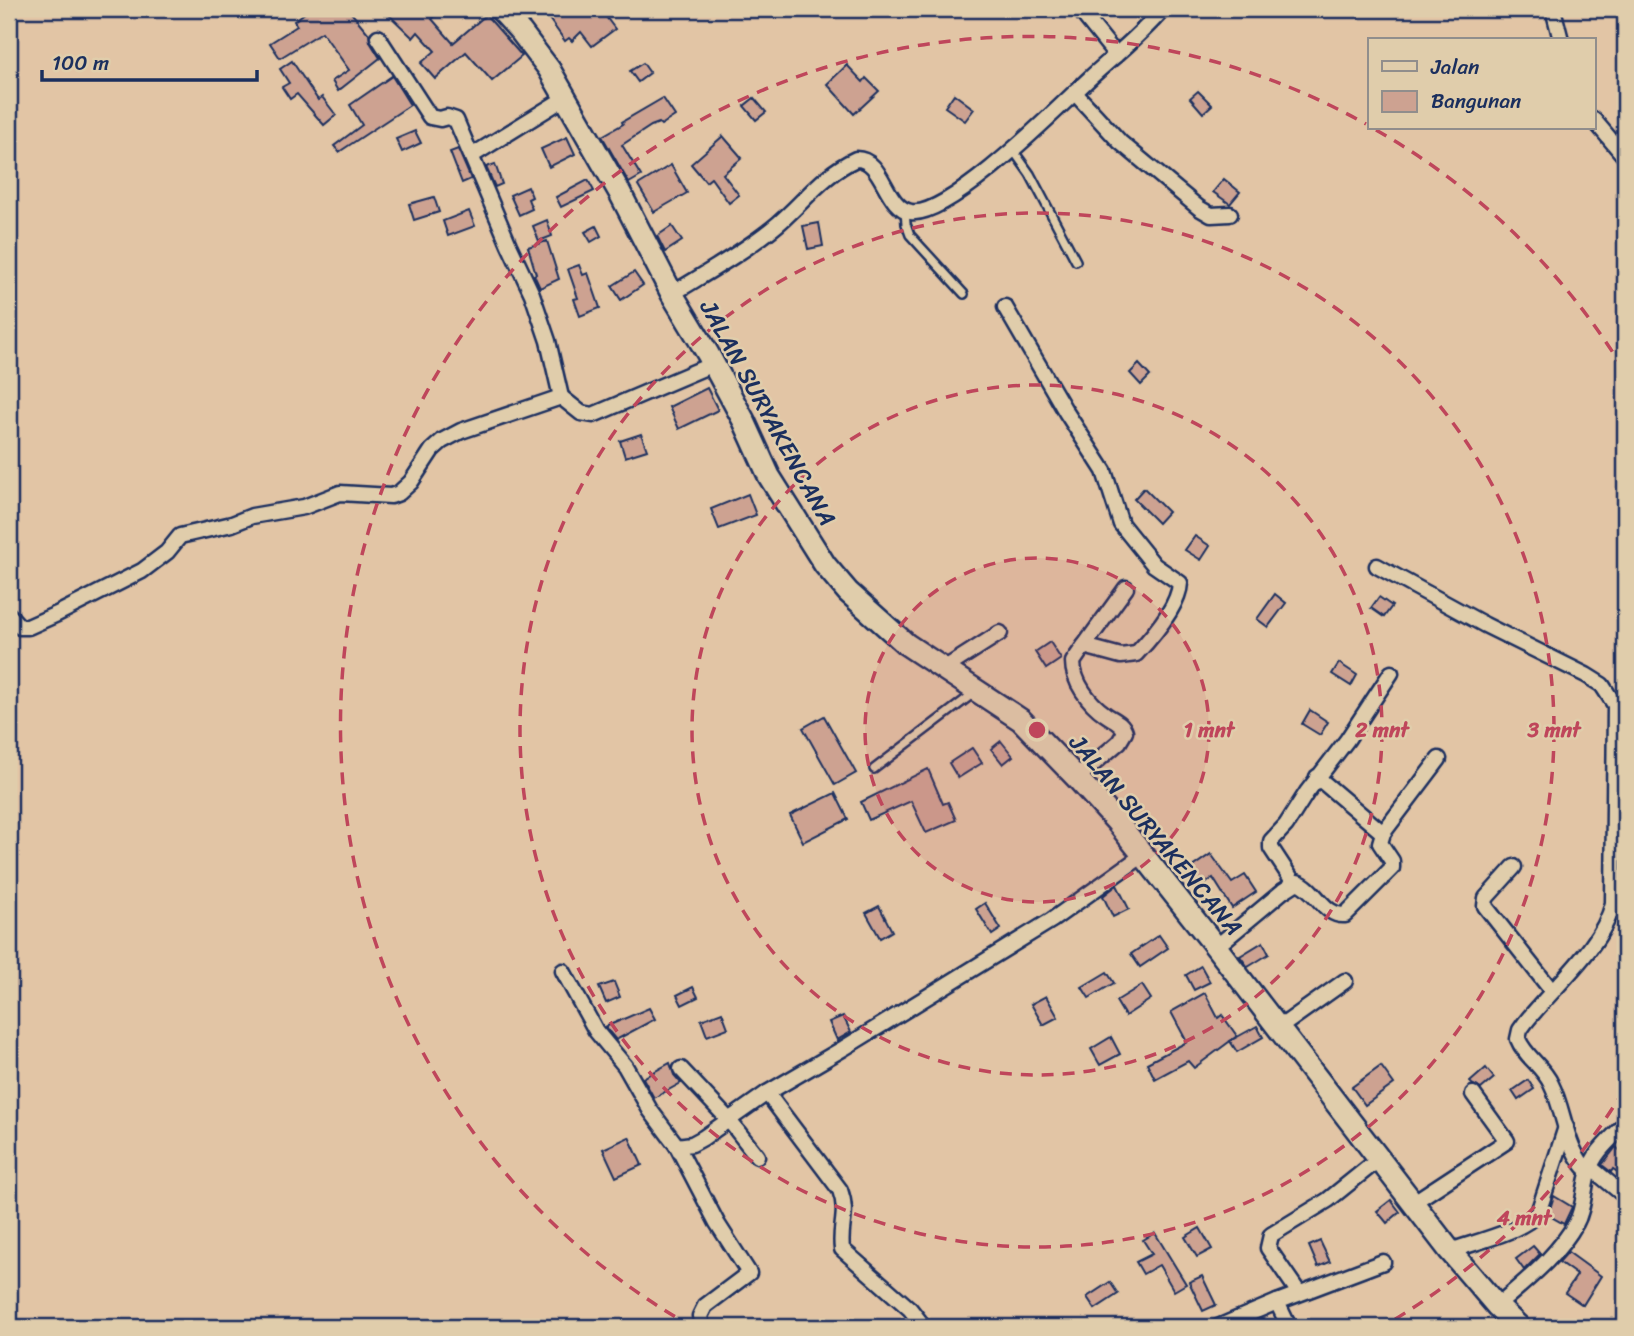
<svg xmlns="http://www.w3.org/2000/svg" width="1634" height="1336" viewBox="0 0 1634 1336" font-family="Sriracha,sans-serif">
<rect width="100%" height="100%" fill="#e2c5a5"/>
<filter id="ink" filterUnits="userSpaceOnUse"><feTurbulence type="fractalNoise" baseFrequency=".0143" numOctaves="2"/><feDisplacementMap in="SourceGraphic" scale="14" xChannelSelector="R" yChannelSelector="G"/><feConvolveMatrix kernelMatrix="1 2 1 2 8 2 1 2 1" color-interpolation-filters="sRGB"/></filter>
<g filter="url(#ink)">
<!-- building -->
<g fill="#cda291" stroke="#1b2f5e" stroke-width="2">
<path d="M310 9H348L369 34 370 42 380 58 338 91 332 81 349 70 322 32 280 58 270 43 297 26 294 21Z"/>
<path d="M383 9H443L432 19 453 43 486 15 522 56 492 81 466 52 435 79 421 63 435 51 418 32 413 38Z"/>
<path d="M542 9H567L571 14 578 9H600L615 29 592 46 581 32 572 41 569 38 565 41Z"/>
<path d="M292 61 318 100 322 97 336 115 324 125 297 94 290 99 282 87 289 83 280 69Z"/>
<path d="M643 63 650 73 638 82 630 71Z"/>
<path d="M847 65 863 82 866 78 879 91 854 114 827 84Z"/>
<path d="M392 76 410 105 339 152 334 146 362 125 350 105Z"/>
<path d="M1198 91 1212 105 1203 113 1190 98Z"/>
<path d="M954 94 974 109 965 121 945 107Z"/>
<path d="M663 98 675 116 661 125 659 123 651 126 622 145 641 176 629 183 602 136 623 124 622 122Z"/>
<path d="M754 98 766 112 756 120 744 106Z"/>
<path d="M415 131 421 143 402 152 396 139Z"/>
<path d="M723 136 742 158 723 174 739 195 729 203 711 178 706 182 691 164Z"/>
<path d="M567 137 575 154 549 167 541 149Z"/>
<path d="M458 149 471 179 462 183 450 152Z"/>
<path d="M495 164 502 184 495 187 486 167Z"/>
<path d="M671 165 687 193 654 212 638 185Z"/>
<path d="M1224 179 1240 192 1230 204 1213 192Z"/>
<path d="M588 180 594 191 561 207 556 197Z"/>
<path d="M528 187 532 197 528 199 532 209 519 215 510 195Z"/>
<path d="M434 197 439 212 414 220 409 204Z"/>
<path d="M469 211 475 226 448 236 443 221Z"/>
<path d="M547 220 552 236 539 241 533 226Z"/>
<path d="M819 223 823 246 808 249 803 226Z"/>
<path d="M596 226 601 236 591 242 585 232Z"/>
<path d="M672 226 682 241 665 252 657 236Z"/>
<path d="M547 241 559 279 540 288 534 275 536 274 528 247Z"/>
<path d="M579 265 583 275 588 273 600 308 580 316 574 299 578 298 568 269Z"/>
<path d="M634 272 643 285 621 300 612 286Z"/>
<path d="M1139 364 1150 376 1141 385 1130 373Z"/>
<path d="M707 388 718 410 679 429 669 407Z"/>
<path d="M641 434 647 450 625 457 620 441Z"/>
<path d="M1144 488 1168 512 1158 523 1134 499Z"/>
<path d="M748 494 756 515 719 529 711 509Z"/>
<path d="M1195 536 1210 546 1201 560 1185 550Z"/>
<path d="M1275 594 1286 603 1268 627 1257 619Z"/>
<path d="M1379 597 1392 606 1384 617 1371 608Z"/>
<path d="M1050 642 1061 659 1046 669 1035 652Z"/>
<path d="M1339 663 1357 675 1351 686 1332 674Z"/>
<path d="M1310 710 1328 722 1320 735 1302 724Z"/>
<path d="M824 716 856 773 835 785 803 728Z"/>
<path d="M1001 741 1013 756 1003 764 991 749Z"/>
<path d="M972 748 982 763 958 778 949 763Z"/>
<path d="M928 769 943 804 948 802 956 820 926 833 911 801 869 820 861 802Z"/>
<path d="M835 793 848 819 803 842 790 815Z"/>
<path d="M1211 854 1232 883 1245 875 1256 892 1232 908 1213 878 1198 889 1185 872Z"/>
<path d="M1117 885 1129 909 1113 917 1103 896Z"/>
<path d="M985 903 1001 929 992 935 976 909Z"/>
<path d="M879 906 892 931 880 938 866 913Z"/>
<path d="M1159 935 1168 948 1140 967 1131 954Z"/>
<path d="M1263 942 1269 954 1248 967 1240 956Z"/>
<path d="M1201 966 1210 982 1194 990 1186 975Z"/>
<path d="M1107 972 1114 983 1089 998 1082 987Z"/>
<path d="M614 982 620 997 606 1003 599 987Z"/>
<path d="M1142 985 1151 999 1125 1016 1116 1001Z"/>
<path d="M693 987 698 997 682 1005 677 995Z"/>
<path d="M1205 993 1218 1018 1222 1015 1237 1036 1194 1068 1188 1061 1155 1079 1147 1063 1187 1042 1171 1012Z"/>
<path d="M1046 996 1058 1017 1043 1025 1031 1004Z"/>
<path d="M649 1008 655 1019 616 1040 605 1027Z"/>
<path d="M722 1012 728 1028 707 1036 701 1020Z"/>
<path d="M843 1016 851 1032 837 1040 829 1022Z"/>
<path d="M1257 1026 1263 1037 1237 1052 1230 1041Z"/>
<path d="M1111 1037 1120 1054 1100 1065 1091 1049Z"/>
<path d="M670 1063 674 1075 681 1083 654 1098 643 1078Z"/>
<path d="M1381 1066 1394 1084 1365 1105 1352 1087Z"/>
<path d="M1486 1068 1494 1078 1481 1089 1472 1084 1470 1082Z"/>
<path d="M1528 1080 1534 1089 1518 1100 1512 1091Z"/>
<path d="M629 1137 642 1165 616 1177 603 1149Z"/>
<path d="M1616 1147 1625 1155V1177L1613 1169 1611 1172 1602 1165Z"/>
<path d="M1554 1196 1572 1207 1564 1224 1548 1215Z"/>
<path d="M1391 1200 1400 1212 1387 1223 1377 1211Z"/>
<path d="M1200 1228 1212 1249 1197 1257 1185 1237Z"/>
<path d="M1155 1233 1186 1284 1174 1291 1159 1265 1143 1274 1136 1262 1152 1254 1143 1240Z"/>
<path d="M1320 1241 1330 1262 1318 1267 1309 1246Z"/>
<path d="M1533 1246 1540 1254 1524 1270 1516 1259Z"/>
<path d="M1568 1252 1601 1276 1583 1305 1565 1293 1577 1275 1559 1262Z"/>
<path d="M1202 1276 1216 1305 1203 1311 1189 1282Z"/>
<path d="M1110 1282 1118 1294 1095 1309 1087 1297Z"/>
</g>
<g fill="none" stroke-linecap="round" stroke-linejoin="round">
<defs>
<g id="lane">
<path d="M1013 150 1030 174 1076 261"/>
<path d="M905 210 906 224 910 235 964 294"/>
<path d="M874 769 974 693"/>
</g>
<g id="street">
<path d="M1079 9 1116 55"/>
<path d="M1553 9 1561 40"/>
<path d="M378 37 430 117 440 119 447 117 456 120 509 245 532 294 548 341 561 397"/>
<path d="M1075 93 1120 142 1199 208 1211 215 1230 214"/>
<path d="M1594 120 1625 157"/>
<path d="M473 155 565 98"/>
<path d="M672 294C706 273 742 253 773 228 801 206 821 175 856 159 884 159 884 207 911 212 949 218 1060 106 1089 79 1114 56 1141 35 1163 9"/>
<path d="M1005 307 1066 412 1104 471 1121 524 1154 565 1180 583C1179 606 1151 638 1136 654L1121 656 1084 646 1073 662C1073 682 1089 703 1105 714 1113 720 1122 722 1125 732L1119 742 1077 778"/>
<path d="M1377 566 1485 625 1586 675 1602 685 1615 705 1613 903C1603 947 1552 988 1525 1023L1520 1030 1518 1039C1525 1057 1543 1066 1551 1084 1565 1111 1565 1150 1589 1171"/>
<path d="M9 615 20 627H28L57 614 142 571 167 552 180 536 232 524 252 516 304 507 340 493 391 496 399 493 411 482 432 450 442 441 461 431 561 397 581 413 593 415 713 364"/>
<path d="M1084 646 1126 588"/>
<path d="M942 670 1000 633"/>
<path d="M1317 777 1383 833"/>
<path d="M1514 867 1486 898 1485 906 1552 991"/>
<path d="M1294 883 1271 848V841L1286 825 1307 792 1347 740 1391 673"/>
<path d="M1216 947 1283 891 1297 882C1316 888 1324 917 1345 915L1392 868V861L1380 843 1383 833 1439 759"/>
<path d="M563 971 596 1031 625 1066 650 1110 677 1146 717 1223 749 1273 705 1306 700 1316 702 1327"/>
<path d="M1279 1028 1345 981"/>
<path d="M681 1069 728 1119 757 1156"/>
<path d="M677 1146 692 1144 703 1138 767 1093"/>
<path d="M1590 1167 1625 1196"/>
<path d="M1414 1202 1507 1141 1473 1094"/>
<path d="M1450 1251C1475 1242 1521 1232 1538 1213L1566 1127"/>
<path d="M1299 1293 1268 1248 1271 1235 1328 1200 1379 1159"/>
<path d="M1497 1306C1525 1281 1557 1257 1576 1223 1585 1207 1583 1188 1589 1171 1594 1152 1612 1138 1625 1124"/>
<path d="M924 1327 910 1309 842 1249C839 1225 849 1214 840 1190L767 1093 844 1048 1052 920 1143 855"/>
<path d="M1218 1327 1277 1302"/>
<path d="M1289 1327 1277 1302 1383 1262"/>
</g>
<path id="secondary" d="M500 9 521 32 549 69 620 193 672 294 708 354 744 421 769 476 825 565 848 592 906 644 1021 720 1077 778 1117 822 1216 947 1450 1251 1497 1306 1519 1327"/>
</defs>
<!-- lane casing -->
<use href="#lane" stroke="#1b2f5e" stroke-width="12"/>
<!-- street casing -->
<use href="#street" stroke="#1b2f5e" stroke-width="19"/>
<!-- secondary casing -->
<use href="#secondary" stroke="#1b2f5e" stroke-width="26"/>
<!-- lane -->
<use href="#lane" stroke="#e0cdab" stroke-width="7"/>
<!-- street -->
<use href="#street" stroke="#e0cdab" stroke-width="14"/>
<!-- secondary -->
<use href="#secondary" stroke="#e0cdab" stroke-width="21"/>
</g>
</g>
<!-- distance rings -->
<circle cx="1037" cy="730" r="172" fill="#bf465b" fill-opacity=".12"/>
<g fill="none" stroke="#bf465b" stroke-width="3.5" stroke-dasharray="12 9">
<circle cx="1037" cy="730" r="172"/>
<circle cx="1037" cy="730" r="345"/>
<circle cx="1037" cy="730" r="517"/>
<path d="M1624 1090A689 689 0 0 1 1382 1327M693 1327A689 689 0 0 1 1366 124M1376 130A689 689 0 0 1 1624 370"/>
</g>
<g text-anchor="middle" stroke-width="5" stroke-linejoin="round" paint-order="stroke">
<!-- street labels -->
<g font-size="24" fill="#1b2f5e" stroke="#e0cdab">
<text transform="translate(768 413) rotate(61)" y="8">JALAN SURYAKENCANA</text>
<text transform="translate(1156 835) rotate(50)" y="8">JALAN SURYAKENCANA</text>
</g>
</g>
<circle cx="1037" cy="730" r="10" fill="#bf465b" stroke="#e0cdab" stroke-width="3.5"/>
<g font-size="21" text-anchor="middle" font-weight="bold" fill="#bf465b" stroke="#e0cdab" stroke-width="5" stroke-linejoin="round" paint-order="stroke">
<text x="1209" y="737">1 mnt</text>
<text x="1382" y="737">2 mnt</text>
<text x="1554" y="737">3 mnt</text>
<text x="1524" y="1225">4 mnt</text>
</g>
<!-- margin -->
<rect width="1634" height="1336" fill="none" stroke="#e0cdab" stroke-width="35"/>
<rect x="18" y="18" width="1599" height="1301" fill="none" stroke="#1b2f5e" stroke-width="2.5" filter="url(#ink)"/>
<!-- legend -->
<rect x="1368" y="38" width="228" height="91" fill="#e0cdab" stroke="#918e8c" stroke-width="2"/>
<rect x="1382" y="61" width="35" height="10" fill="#e0cdab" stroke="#918e8c" stroke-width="2"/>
<text x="1431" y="74" font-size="21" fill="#1b2f5e">Jalan</text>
<rect x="1382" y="91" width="35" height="21" fill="#cda291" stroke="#918e8c" stroke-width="2"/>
<text x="1431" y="108" font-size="21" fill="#1b2f5e">Bangunan</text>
<!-- scale -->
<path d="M42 70v10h215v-10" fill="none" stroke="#1b2f5e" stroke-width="3.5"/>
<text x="52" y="70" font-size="21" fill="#1b2f5e" stroke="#e0cdab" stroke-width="5" paint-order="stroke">100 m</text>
</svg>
